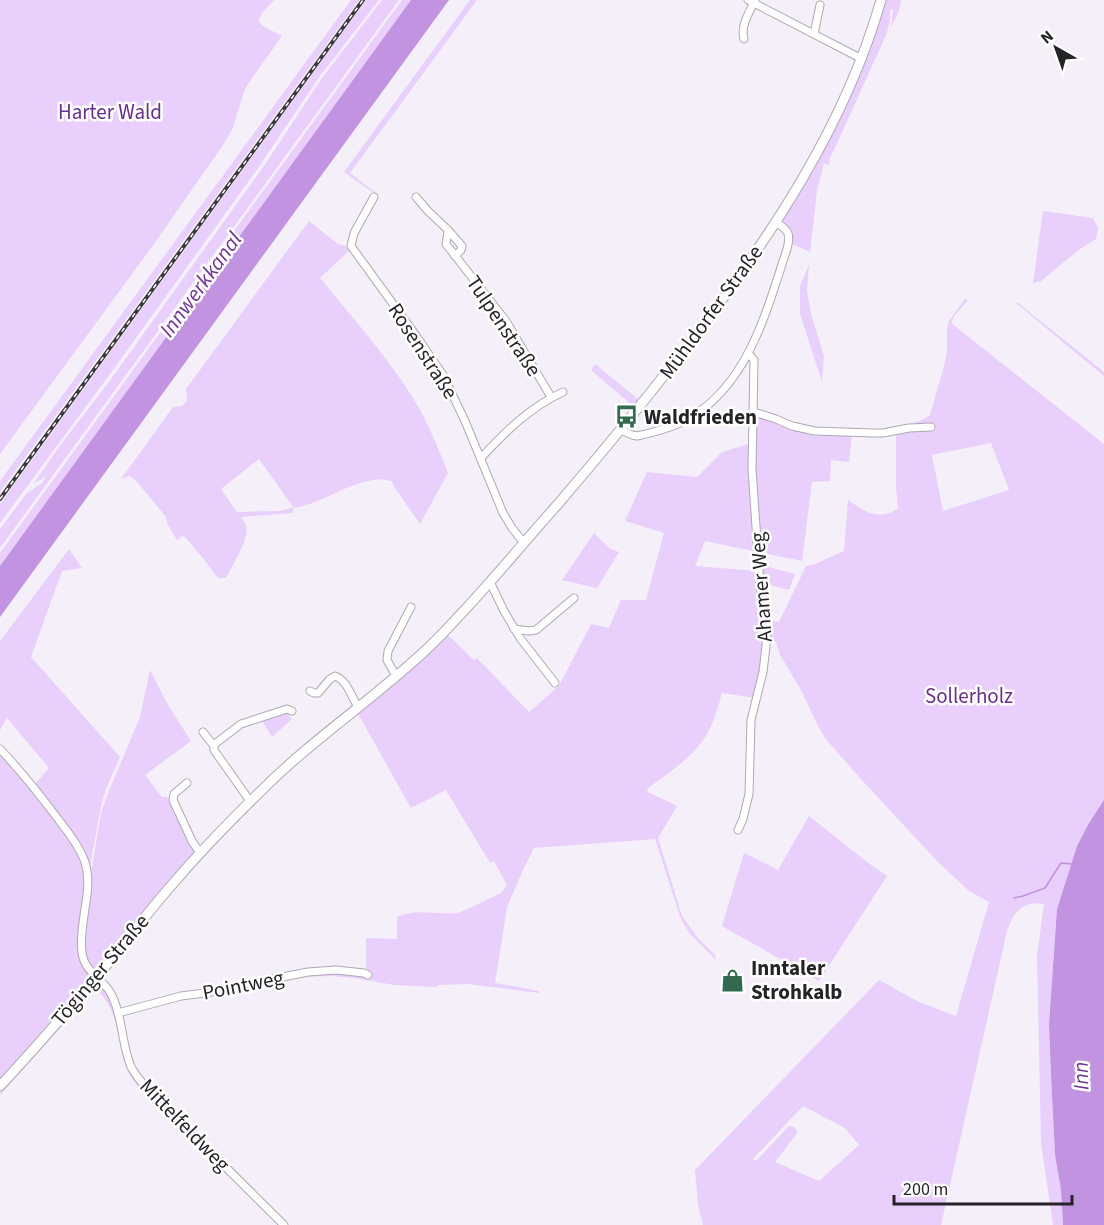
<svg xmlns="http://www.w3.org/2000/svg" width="1104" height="1225" viewBox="0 0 1104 1225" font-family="'Source Sans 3',sans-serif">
<rect width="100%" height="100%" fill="#f5effa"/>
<!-- green -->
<g fill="#e9cffc" fill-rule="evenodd">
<path d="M0 0H274L262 13 258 21 263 26 282 36 248 84 244 92 232 130 223 145 154 244 0 454Z"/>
<path d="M351 0H359L0 492V481Z"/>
<path d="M366 0H379L320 76 256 171 113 370 0 523V504Z"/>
<path d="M382 0H399L0 548V529L26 494 42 483 46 477 34 483 59 447 111 379 266 163 322 78Z"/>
<path d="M402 0H411L0 566V553Z"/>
<path d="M470 0H477L350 173 376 193 375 194 344 172Z"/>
<path d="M885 0H901L899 11 891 27 893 9 890 10V21L886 35 835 148 830 157 829 165 824 163 817 191 810 252 792 244 791 229 784 223 783 216C823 145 863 80 885 0Z"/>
<path d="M1043 211 1093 218 1098 228 1096 239 1080 249 1041 281 1033 283Z"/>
<path d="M309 221 338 244 345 246 349 251 320 278C352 317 386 355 413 398 428 422 438 448 448 473L420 524 393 485 392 481C386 480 379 479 373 480 345 484 322 504 293 508V513L241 517C242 520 245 522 246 526 250 538 232 566 226 578H218L202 557 185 537 182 536 177 540 167 523 166 517 138 483 130 476 121 479 173 407 182 406 187 401 186 389ZM259 459 293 507 292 508 280 511 237 512 221 489Z"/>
<path d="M809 265 807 291 811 314 824 356 822 382 800 314V286Z"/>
<path d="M965 299 968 300 955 315 951 323 1104 444V800L1089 823 1077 846 1057 908 1049 1024 1051 1076 1055 1155 1061 1190 1063 1225H1053L1041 1143 1037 955 1044 904C1023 900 1013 913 1007 931L941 1225H703L698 1205 695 1170 879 980 919 1002 956 1016 989 902 969 891 938 862 859 777 825 738 817 724 801 690 780 655 776 642 771 638 767 620 779 622 806 566 815 564 844 551 848 500C864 511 880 522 898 508L896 487V430L924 419 930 415 944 366 947 353V329L949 321ZM991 443 1009 490 943 511 932 455ZM803 1106 845 1128 859 1145 819 1181 775 1162 798 1132 794 1127 789 1126 756 1161 753 1159Z"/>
<path d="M1016 303H1018L1104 372V376Z"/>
<path d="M595 364 639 400 634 407 591 370Z"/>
<path d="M760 416 789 426 852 434 849 462 831 460 830 481 812 482 802 561 705 541 695 566 757 571 766 642 755 698 722 693C718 707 714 722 707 734 693 758 668 773 647 789L648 792 677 806 658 838 682 916 697 937 715 955 716 960 690 934 681 919 655 839 534 848 523 870 507 907 495 983 539 991V993L468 984 439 985 436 987 394 985 354 978 331 976 300 977 310 973 366 972V938L397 939V917C420 907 440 917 461 912L501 893 507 885 494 861 490 863 446 790 411 808 357 712 447 634 474 660 477 658 529 712 559 686 591 624 609 628 621 600H646L664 533 625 521 647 472 697 477 722 452 755 442 756 420Z"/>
<path d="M594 533 610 549 619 552 597 588 562 580Z"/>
<path d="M69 549 82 568 62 571 31 657 120 757 106 789 101 806 89 872 84 857 34 785 49 768 7 718 0 730V641Z"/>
<path d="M761 565 795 574 789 590 762 583Z"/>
<path d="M150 670 168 705 191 741 145 775 162 797H166L171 801 196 852 92 972 82 951 89 886 101 813 106 798 140 717Z"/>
<path d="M286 712 292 719 272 737 261 719Z"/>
<path d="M0 751 14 765 79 852 86 876 80 937 90 975 0 1081Z"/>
<path d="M809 816 867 862 887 876 819 981 722 926 744 853 778 870Z"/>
<path d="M97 986 101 987 107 993 115 1012 129 1067 280 1225H278L262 1210 139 1088C135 1082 130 1077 128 1071 117 1045 120 1012 98 991L92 993 0 1095V1092L91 989Z"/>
</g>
<!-- water -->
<g fill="#c293e1">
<path d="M411 0H449L0 617V566Z"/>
<path d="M1104 800V1225H1063L1061 1190 1055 1155 1051 1076 1049 1024 1057 909 1077 846 1089 823Z"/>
</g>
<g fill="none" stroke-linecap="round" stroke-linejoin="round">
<!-- stream -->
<path stroke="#c293e1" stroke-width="1.5" d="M1014 898 1023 896 1045 888 1061 863 1072 864"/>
<defs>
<g id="street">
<path d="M748 0 862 59"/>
<path d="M814 34 820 5"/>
<path d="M744 39C740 25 750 12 755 0"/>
<path d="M374 197 354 233 351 246 417 337 443 375 465 421 503 513 512 528 524 543"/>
<path d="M416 197 428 211 447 229 448 232 446 244 506 321 551 397"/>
<path d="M448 230 462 246 461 250 455 256"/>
<path d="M754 412 776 419 792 426 815 431 872 433H883L909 428 931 427"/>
<path d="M621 430 632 435 637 436C656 432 676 427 693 416 750 380 767 309 787 249 791 234 789 231 776 222"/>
<path d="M481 458C505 432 530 407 563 392"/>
<path d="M490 582 504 611 520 638 555 683"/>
<path d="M514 629 529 631 536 630 574 598"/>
<path d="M396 676 387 660 388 651 411 607"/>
<path d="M310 691 314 693H318L330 679 335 676C347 680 351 696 358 707"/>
<path d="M203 732 214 746V750L250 801"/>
<path d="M214 746 216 743 241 724 287 709 292 711"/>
<path d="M0 749C21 771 40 795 58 819 68 832 79 846 85 862 94 891 78 922 82 952 84 972 101 977 110 992 123 1015 121 1043 131 1067 136 1076 143 1084 150 1092L284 1225"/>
<path d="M187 783 174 794 173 800 192 841 200 853"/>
<path d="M738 830 743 819 749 794 751 720 763 672 767 637 760 584 752 469 754 360 748 353"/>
<path d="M118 1013 181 996 228 990 272 979 308 972 336 970 364 973 368 975"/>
</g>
<path id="secondary" d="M0 1086C32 1052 63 1016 94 980 120 949 144 917 170 887 199 853 231 820 263 789 315 737 377 697 430 646 476 601 516 551 558 504 606 448 652 392 697 333 774 232 846 123 881 0"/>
</defs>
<!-- street casing -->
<use href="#street" stroke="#aea8b3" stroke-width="9"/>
<!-- secondary casing -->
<use href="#secondary" stroke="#aea8b3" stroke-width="11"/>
<!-- street -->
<use href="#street" stroke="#fff" stroke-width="7"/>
<!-- secondary -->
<use href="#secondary" stroke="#fff" stroke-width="9"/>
<defs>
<path id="rail" d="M0 499 363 0"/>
</defs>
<!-- rail casing -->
<use href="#rail" stroke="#3c393e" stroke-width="4"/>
<!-- rail -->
<use href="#rail" stroke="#fff" stroke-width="1.5" stroke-dasharray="4.5" stroke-linecap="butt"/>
</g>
<!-- icons -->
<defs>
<symbol id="bus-bare" viewBox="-9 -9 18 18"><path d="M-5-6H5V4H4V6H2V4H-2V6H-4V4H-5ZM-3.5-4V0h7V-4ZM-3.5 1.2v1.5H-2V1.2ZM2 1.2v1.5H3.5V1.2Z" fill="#33694f" stroke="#fff" stroke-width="2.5" paint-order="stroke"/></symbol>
<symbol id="shop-bare" viewBox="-9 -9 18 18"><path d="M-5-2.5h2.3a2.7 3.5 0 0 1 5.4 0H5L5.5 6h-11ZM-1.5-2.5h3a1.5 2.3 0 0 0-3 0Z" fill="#33694f" stroke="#fff" stroke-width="2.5" paint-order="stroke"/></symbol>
</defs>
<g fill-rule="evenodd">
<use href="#bus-bare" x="610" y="400" width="33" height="33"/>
<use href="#shop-bare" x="716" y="964" width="33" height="33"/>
</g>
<g text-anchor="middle" stroke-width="5" stroke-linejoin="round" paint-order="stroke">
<!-- park labels -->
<g font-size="21" fill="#6a2f8b" stroke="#fff">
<text x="110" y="119">Harter Wald</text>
<text x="969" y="703">Sollerholz</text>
</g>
<!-- street labels -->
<g font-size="21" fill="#262327" stroke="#fff">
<text transform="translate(711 312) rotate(-54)" y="7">Mühldorfer Straße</text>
<text transform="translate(504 326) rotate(56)" y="7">Tulpenstraße</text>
<text transform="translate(423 351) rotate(57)" y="7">Rosenstraße</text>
<text transform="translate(761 587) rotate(-94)" y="7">Ahamer Weg</text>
<text transform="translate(100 970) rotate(-50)" y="7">Töginger Straße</text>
<text transform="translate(243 985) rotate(-11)" y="7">Pointweg</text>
<text transform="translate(185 1125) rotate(46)" y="7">Mittelfeldweg</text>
</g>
<!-- poi labels -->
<g font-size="21" font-weight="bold" fill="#262327" stroke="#fff" text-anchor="start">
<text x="644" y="424">Waldfrieden</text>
<text x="751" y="975">Inntaler<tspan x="751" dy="24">Strohkalb</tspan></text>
</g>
<!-- water labels -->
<g font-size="22" font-style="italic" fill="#703692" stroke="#fff">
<text transform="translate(200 284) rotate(-54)" y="8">Innwerkkanal</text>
<text transform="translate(1080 1076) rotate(-92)" y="8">Inn</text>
</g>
</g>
<!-- north arrow -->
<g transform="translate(1056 48) rotate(320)" stroke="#ffffff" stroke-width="4.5" paint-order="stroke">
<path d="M0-4.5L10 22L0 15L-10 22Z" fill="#262327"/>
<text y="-9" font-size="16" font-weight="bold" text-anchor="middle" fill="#262327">N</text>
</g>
<!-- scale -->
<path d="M894 1195v9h178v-9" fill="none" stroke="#262327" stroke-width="3"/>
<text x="903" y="1195" font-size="18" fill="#262327" stroke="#ffffff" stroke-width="4.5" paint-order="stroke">200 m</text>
</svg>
